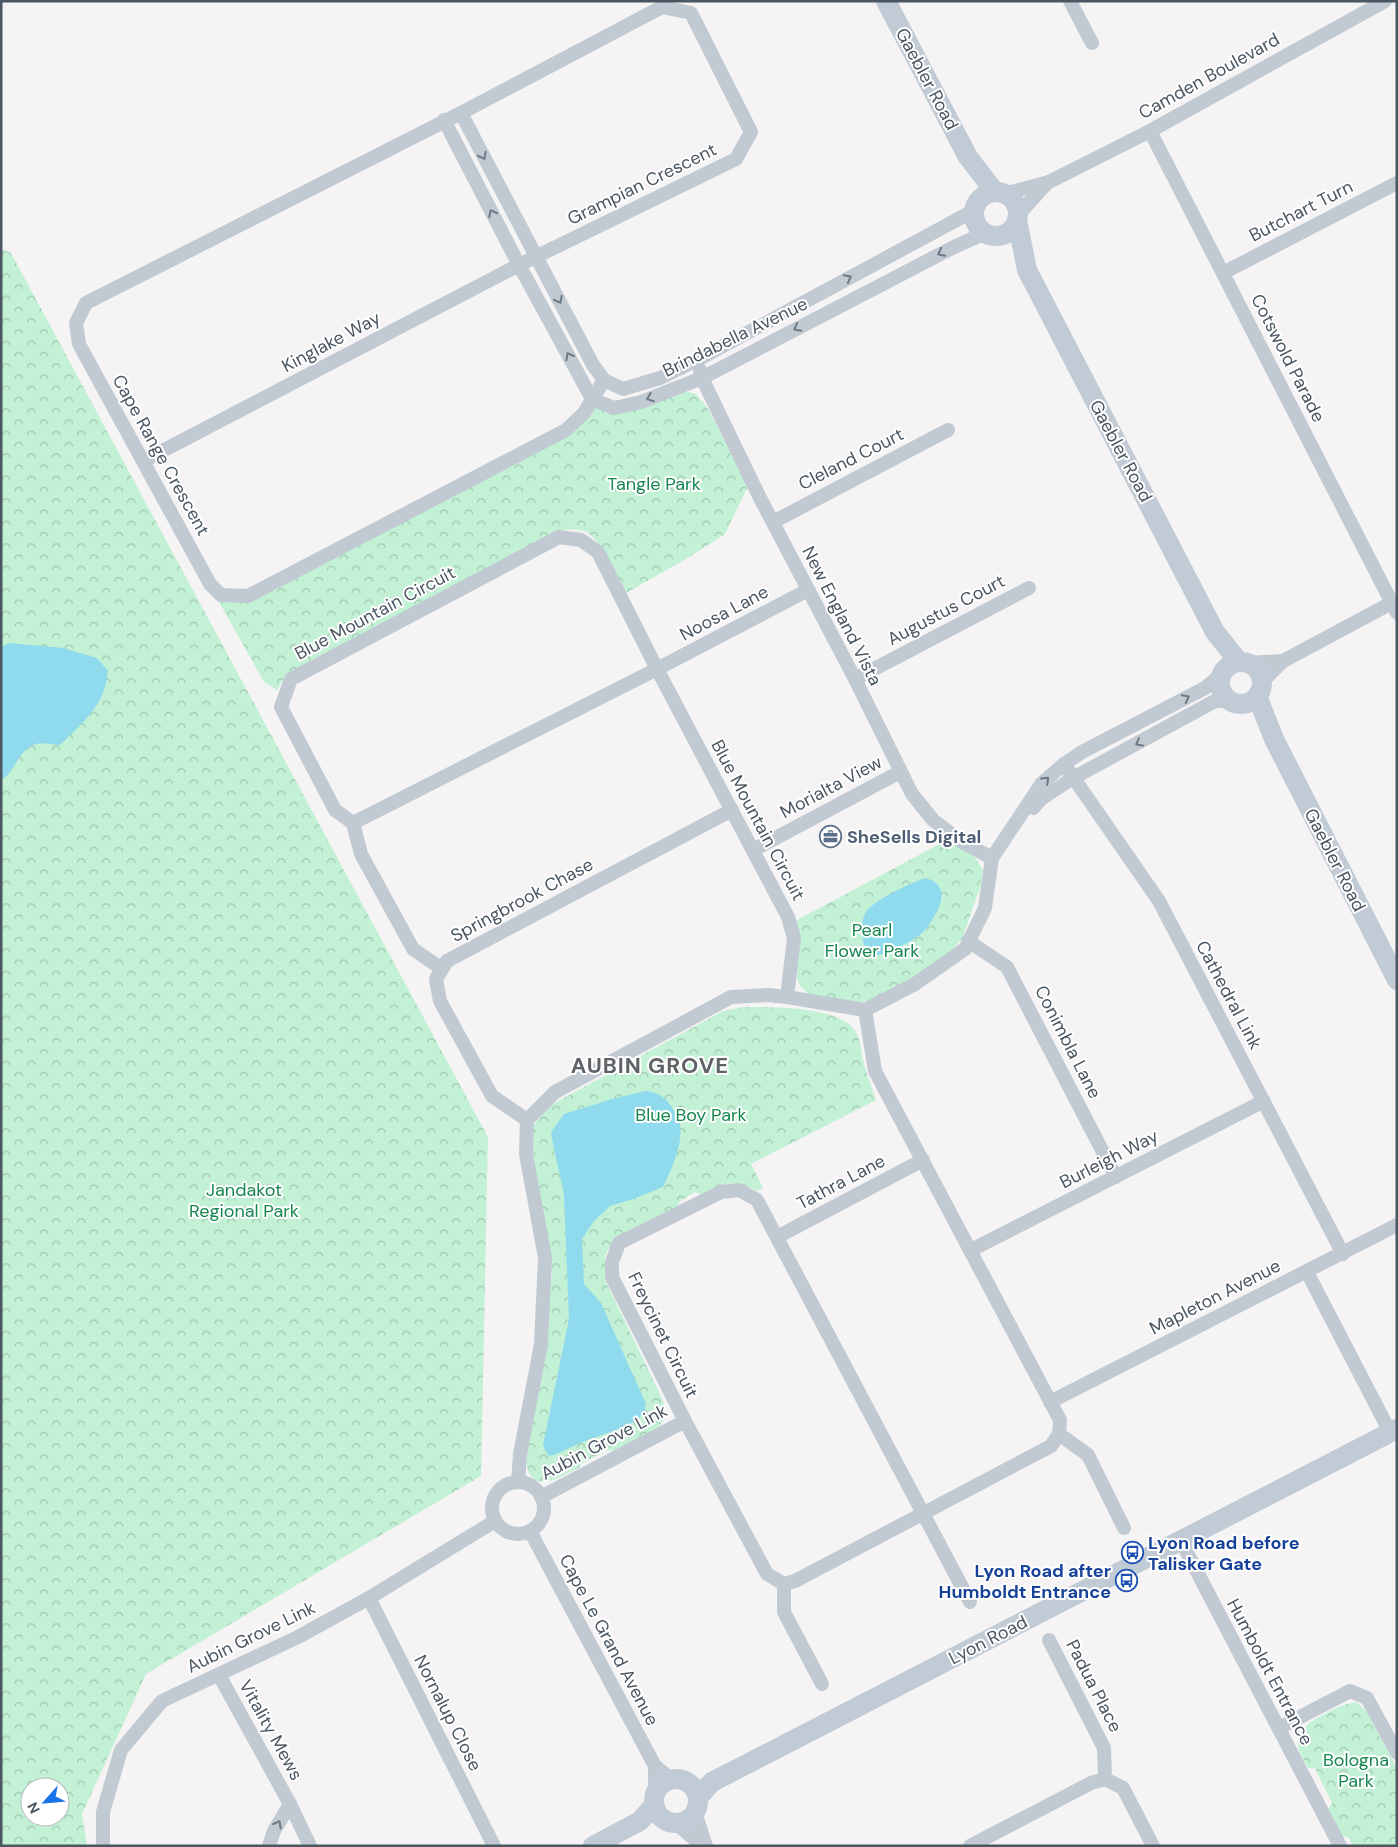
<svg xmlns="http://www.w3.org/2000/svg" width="1398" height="1847" viewBox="0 0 1398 1847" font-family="'DM Sans',sans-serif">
<defs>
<pattern id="park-crowns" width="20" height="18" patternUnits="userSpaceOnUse" patternTransform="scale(1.25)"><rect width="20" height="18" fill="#c3f1d5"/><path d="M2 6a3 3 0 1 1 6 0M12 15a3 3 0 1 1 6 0" fill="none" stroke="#a0c6b0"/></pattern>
</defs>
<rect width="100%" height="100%" fill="#f5f3f3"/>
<!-- park -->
<g fill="url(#park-crowns)" fill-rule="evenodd">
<path d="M1 249 11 253 488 1137 481 1476 146 1674 82 1814 87 1846H1ZM30 1787H60V1817H30Z"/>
<path d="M683 391 696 394 707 407 748 486 725 534 686 559 626 593C618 577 602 542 588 533 581 528 566 529 558 531L286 675 277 690 264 682 218 600 248 599 569 432 594 404Z"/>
<path d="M947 840 974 856 983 870 981 885 962 939 947 956 905 984 875 1000 862 1002 819 998 808 993 801 987 797 978 795 921Z"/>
<path d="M743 1007C770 1007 840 1006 855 1031 861 1039 861 1054 864 1064 867 1076 872 1088 876 1100L751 1164 763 1188 757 1191C733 1178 726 1183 703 1195L695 1192 679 1202 677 1209 612 1243 605 1256V1280L659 1392 665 1406V1419L656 1429 614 1451 608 1450 581 1464 579 1468C559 1477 530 1497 526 1461L552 1274 531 1163 533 1127 541 1115 551 1105 723 1011Z"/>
<path d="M1356 1702 1366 1711 1397 1768V1846H1353L1348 1837 1342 1836 1328 1809 1332 1803 1315 1768H1308C1291 1739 1294 1730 1323 1715 1334 1709 1343 1704 1356 1702Z"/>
</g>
<!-- water -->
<g fill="#90daee">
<path d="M9 643 63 648 97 658 108 671C107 677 106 684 104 690 97 711 75 731 60 745 53 745 42 742 36 744 17 750 16 772 1 780V647Z"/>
<path d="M925 878C949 884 943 904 932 920 929 924 927 929 923 932 916 939 905 944 897 948 891 950 882 956 875 955 860 953 859 922 866 912 874 900 911 883 925 878Z"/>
<path d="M646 1091C658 1093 664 1096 671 1106 673 1110 678 1115 679 1120 685 1142 672 1167 663 1187L636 1198 610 1206 594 1221 582 1239 584 1284 601 1303 646 1404C645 1409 644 1414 639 1418 627 1428 594 1437 578 1444 568 1448 560 1454 549 1456L545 1450 543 1445 569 1319 564 1197C561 1175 554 1154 551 1132L564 1114 612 1099Z"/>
</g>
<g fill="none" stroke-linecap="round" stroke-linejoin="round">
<!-- street -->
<g stroke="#c1cad2" stroke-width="14">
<path d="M1070 1 1092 43"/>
<path d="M461 113 593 365 604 380 623 389 660 378 697 360 975 210"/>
<path d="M444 120 519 265 592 399 614 408 641 402 702 378 954 247 985 233"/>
<path d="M1150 131 1397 613"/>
<path d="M1004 194 1049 182 1150 131 1385 1"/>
<path d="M1018 215 1048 182"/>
<path d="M1223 273 1397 183"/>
<path d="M700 370 702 378 759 496 855 679 912 794 933 820 962 842 992 858"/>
<path d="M143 461 519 265 736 159 751 132 691 13 662 7 461 113 86 303 76 323 79 344 210 584 221 595 248 596 566 430 584 413 604 380"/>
<path d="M773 522 948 430"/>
<path d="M1247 663 1283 661"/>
<path d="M855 679 1029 588"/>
<path d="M1262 682 1283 661 1397 600"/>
<path d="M1064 764 1159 901 1343 1254"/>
<path d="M1033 808 1041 799 1073 778 1215 701H1229"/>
<path d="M353 823 361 854 413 949 442 969"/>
<path d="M753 850 900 772"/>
<path d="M968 941 1007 967 1116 1177"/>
<path d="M787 997 794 938 788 917 657 669 598 552 581 540 559 537 291 679 281 707 335 810 353 823 657 669 808 590"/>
<path d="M865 1010 875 1071 1060 1420 1059 1434 1051 1446 795 1581 784 1584 767 1574 685 1421 612 1277V1262L619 1243 721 1192 739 1190 757 1200 970 1602"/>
<path d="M527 1120 555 1092 731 997 768 995 787 997 865 1010 915 984 965 949 985 908 992 858 1042 783 1064 764 1082 752 1205 688 1222 674"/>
<path d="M527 1120 492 1096 440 1001 436 979 447 961 732 810"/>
<path d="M777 1237 923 1160"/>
<path d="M971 1250 1264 1101"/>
<path d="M1307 1272 1390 1432"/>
<path d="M1050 1402 1397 1225"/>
<path d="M1059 1434 1088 1455 1124 1528"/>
<path d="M518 1482 520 1454 541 1344 545 1258 526 1154 527 1120"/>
<circle cx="518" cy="1508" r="26"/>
<path d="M541 1497 685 1421"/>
<path d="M530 1531 655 1766 671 1779"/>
<path d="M1181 1541 1340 1846"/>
<path d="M784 1584V1612L822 1684"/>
<path d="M369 1598 494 1846"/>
<path d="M1049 1640 1104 1748 1105 1779"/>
<path d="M219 1675 290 1804 310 1846"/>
<path d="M1279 1728 1350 1691 1367 1698 1397 1753"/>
<path d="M655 1766V1792"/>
<path d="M695 1812 706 1846"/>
<path d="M676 1823 702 1846"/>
<path d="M103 1846V1812L121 1750 162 1701 298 1637 369 1598 495 1521"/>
<path d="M269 1846 274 1831 290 1804"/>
<path d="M970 1846 1091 1783 1105 1779 1123 1788 1153 1846"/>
</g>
<!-- secondary -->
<g stroke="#c1cbd6" stroke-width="20">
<path d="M886 1 968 157 995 192"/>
<circle cx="996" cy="214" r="22"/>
<path d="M1017 220 1027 270 1215 632 1239 662"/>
<circle cx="1241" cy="683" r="21"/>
<path d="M1257 696 1274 739 1397 980"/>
<circle cx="676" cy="1801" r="22"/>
<path d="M698 1798 712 1782 1397 1429"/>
<path d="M593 1846 640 1821 654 1805"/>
</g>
</g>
<!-- one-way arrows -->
<defs><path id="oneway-chevron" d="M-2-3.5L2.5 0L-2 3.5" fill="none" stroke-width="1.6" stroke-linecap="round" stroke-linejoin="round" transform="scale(1.25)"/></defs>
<g stroke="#6e7983">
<use href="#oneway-chevron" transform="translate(483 156) rotate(62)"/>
<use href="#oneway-chevron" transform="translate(492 213) rotate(-117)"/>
<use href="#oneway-chevron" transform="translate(941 253) rotate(152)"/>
<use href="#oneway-chevron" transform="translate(848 278) rotate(-28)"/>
<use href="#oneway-chevron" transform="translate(559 300) rotate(62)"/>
<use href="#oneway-chevron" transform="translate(797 328) rotate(152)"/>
<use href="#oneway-chevron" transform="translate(569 356) rotate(-119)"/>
<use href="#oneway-chevron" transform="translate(650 398) rotate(159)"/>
<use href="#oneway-chevron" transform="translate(1186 698) rotate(-27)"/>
<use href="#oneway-chevron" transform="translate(1139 743) rotate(151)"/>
<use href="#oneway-chevron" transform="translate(1046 780) rotate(-44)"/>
<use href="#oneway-chevron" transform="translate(278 1824) rotate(-61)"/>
</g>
<!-- icons -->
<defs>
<symbol id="office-ring" viewBox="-11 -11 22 22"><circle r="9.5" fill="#fff" stroke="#5c6f8a" stroke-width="1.5"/><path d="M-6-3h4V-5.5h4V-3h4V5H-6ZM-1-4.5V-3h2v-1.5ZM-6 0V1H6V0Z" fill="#5c6f8a"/></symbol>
<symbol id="bus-ring" viewBox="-11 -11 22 22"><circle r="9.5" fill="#fff" stroke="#1a4fb4" stroke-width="1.5"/><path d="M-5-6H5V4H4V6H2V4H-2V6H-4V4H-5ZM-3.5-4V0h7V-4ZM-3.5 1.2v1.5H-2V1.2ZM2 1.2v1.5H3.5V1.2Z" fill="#1a4fb4"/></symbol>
</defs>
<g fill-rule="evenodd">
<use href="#office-ring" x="818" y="824" width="25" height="25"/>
<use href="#bus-ring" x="1120" y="1540" width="25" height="25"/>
<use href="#bus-ring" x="1114" y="1568" width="25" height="25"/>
</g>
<g text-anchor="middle" stroke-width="4" stroke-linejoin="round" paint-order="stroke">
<!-- street labels -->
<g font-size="18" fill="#4a5661" stroke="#fff">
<text transform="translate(1209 76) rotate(-29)" y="6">Camden Boulevard</text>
<text transform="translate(927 79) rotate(62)" y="6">Gaebler Road</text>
<text transform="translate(642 184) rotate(-26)" y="6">Grampian Crescent</text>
<text transform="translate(1301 211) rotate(-27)" y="6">Butchart Turn</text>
<text transform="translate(735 337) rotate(-26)" y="6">Brindabella Avenue</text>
<text transform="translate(331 342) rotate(-28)" y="6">Kinglake Way</text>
<text transform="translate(1288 358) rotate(63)" y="6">Cotswold Parade</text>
<text transform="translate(1121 451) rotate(62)" y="6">Gaebler Road</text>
<text transform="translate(161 455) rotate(61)" y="6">Cape Range Crescent</text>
<text transform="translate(851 459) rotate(-27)" y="6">Cleland Court</text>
<text transform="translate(946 610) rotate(-28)" y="6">Augustus Court</text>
<text transform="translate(375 613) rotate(-28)" y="6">Blue Mountain Circuit</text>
<text transform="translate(724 613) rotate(-28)" y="6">Noosa Lane</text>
<text transform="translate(842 616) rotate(63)" y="6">New England Vista</text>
<text transform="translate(831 787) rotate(-28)" y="6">Morialta View</text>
<text transform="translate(758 820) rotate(62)" y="6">Blue Mountain Circuit</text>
<text transform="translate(1335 860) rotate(63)" y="6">Gaebler Road</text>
<text transform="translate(522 900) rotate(-28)" y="6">Springbrook Chase</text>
<text transform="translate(1229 995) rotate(62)" y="6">Cathedral Link</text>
<text transform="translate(1068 1042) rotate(63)" y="6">Conimbla Lane</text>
<text transform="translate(1109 1159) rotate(-27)" y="6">Burleigh Way</text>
<text transform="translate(841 1182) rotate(-28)" y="6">Tathra Lane</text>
<text transform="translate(1215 1297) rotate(-27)" y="6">Mapleton Avenue</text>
<text transform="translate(663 1335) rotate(64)" y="6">Freycinet Circuit</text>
<text transform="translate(604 1442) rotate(-28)" y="6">Aubin Grove Link</text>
<text transform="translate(251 1637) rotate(-26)" y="6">Aubin Grove Link</text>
<text transform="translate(609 1640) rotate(62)" y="6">Cape Le Grand Avenue</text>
<text transform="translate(988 1640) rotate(-27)" y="6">Lyon Road</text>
<text transform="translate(1270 1672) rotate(62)" y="6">Humboldt Entrance</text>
<text transform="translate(1094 1686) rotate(63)" y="6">Padua Place</text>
<text transform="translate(448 1713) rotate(63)" y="6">Nornalup Close</text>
<text transform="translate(271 1730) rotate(61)" y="6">Vitality Mews</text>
</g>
<!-- park labels -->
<g font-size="18" fill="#17864f" stroke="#fff">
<text x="654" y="490">Tangle Park</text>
<text x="872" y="936">Pearl<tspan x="872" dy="21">Flower Park</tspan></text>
<text x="691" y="1121">Blue Boy Park</text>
<text x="244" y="1196">Jandakot<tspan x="244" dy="21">Regional Park</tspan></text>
<text x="1356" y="1766">Bologna<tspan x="1356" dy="21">Park</tspan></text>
</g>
<!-- service labels -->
<g font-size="18" font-weight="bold" fill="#4e5e75" stroke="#fff" text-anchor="start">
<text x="847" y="843">SheSells Digital</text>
</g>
<!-- transit labels -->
<g font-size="18" font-weight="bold" fill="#164399" stroke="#fff" text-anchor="start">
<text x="1148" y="1549">Lyon Road before<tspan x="1148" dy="21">Talisker Gate</tspan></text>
<text x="1111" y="1577" text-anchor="end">Lyon Road after<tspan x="1111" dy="21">Humboldt Entrance</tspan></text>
</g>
<!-- district labels -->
<g font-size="22" font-weight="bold" letter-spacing="1" fill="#5f6368" stroke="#fff">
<text x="650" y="1073">AUBIN GROVE</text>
</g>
</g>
<!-- border -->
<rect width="1398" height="1847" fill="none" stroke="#4a5661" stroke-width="5"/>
<!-- north arrow -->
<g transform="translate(45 1802) rotate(243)"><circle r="24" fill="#ffffff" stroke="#b7bbc0"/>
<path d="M0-4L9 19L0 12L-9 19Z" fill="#1a73e8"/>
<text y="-8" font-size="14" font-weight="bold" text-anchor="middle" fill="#4a5661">N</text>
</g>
</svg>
